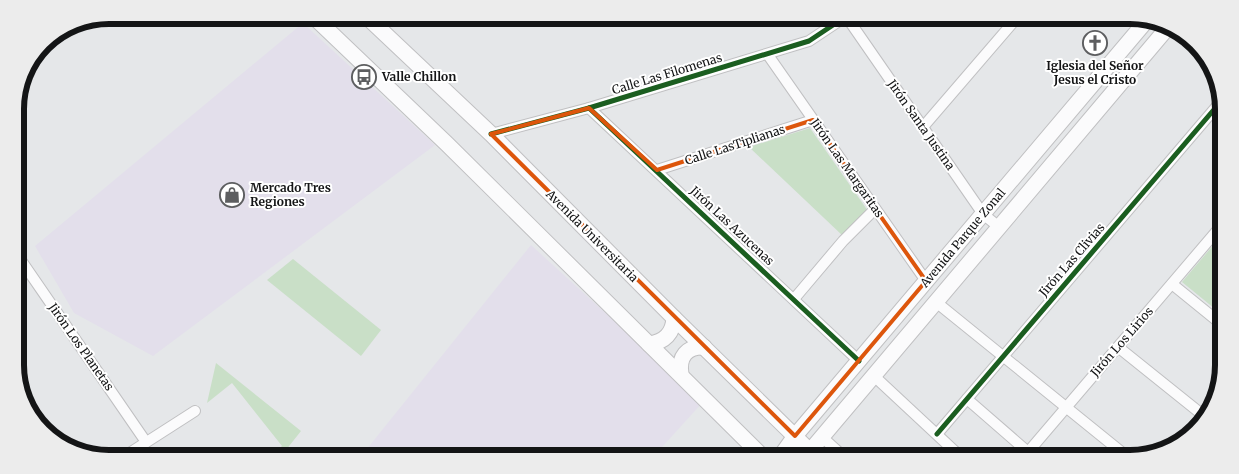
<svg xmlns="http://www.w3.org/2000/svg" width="1239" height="474" viewBox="0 0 1239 474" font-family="Merriweather,serif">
<rect width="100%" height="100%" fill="#e5e7e9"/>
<!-- commercial -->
<g fill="#e3dfeb">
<path d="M303 23 435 145 153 356 74 313 35 246Z"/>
<path d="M531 245 703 402 653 457 362 455Z"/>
</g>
<!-- green -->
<g fill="#c9dfc7">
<path d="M810 128 868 211 843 236 749 147Z"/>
<path d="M1221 236 1220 313 1182 282Z"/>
<path d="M293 259 381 330 361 356 267 280Z"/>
<path d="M216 363 301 431 282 455H272L282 446 232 383 207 403Z"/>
</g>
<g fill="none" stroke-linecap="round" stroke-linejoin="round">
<defs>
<g id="street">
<path d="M848 19 983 214 999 227"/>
<path d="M768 55 926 281"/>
<path d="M589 108 859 361"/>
<path d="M923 127 1016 19"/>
<path d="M491 134 589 108 809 41 842 19"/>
<path d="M657 170 813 120"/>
<path d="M16 253 146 442"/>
<path d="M1172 284 1220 323"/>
<path d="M794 299 843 241 875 209"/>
<path d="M936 302 1130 459"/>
<path d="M1118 347 1204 416"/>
<path d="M874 376 962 458"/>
<path d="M967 399 1028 452"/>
<path d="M32 414 42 430"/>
<path d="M937 434 1223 99"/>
<path d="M822 437 844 457"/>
<path d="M128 454 195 411"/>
<path d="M1023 458 1221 226"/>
</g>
<g id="secondary">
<path d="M313 16 447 144 763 457"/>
<path d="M366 16 491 134 674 318 816 457"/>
<path d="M649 344C665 342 673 333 674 318"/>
<path d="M681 374C678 357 687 346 704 347"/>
<path d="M780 457 795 436 1147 20"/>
<path d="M805 457 1169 26"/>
</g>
</defs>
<!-- street casing -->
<use href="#street" stroke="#c0c0c2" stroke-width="12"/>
<!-- secondary casing -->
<use href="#secondary" stroke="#c0c0c2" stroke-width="17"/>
<!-- street -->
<use href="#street" stroke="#fbfbfc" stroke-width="10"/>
<!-- secondary -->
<use href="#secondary" stroke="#fbfbfc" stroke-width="15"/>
<defs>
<g id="cycleway">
<path d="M589 108 859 361"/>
<path d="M491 134 589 108 809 41 842 19"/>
<path d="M937 434 1223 99"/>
</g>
</defs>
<!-- cycleway casing -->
<use href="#cycleway" stroke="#fff" stroke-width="8"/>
<!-- cycleway -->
<use href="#cycleway" stroke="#1b5e20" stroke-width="5"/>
</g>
<!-- marked area -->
<path fill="none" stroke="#dd560c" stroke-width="4" stroke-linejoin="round" d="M589 108 657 170 813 120 926 281 795 436 491 134Z"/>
<!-- icons -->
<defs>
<symbol id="church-ring" viewBox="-11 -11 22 22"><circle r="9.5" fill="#fff" stroke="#5d5e60" stroke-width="1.5"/><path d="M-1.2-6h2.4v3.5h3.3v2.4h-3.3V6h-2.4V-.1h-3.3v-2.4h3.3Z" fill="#5d5e60"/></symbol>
<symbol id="bus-ring" viewBox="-11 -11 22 22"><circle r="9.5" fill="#fff" stroke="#5d5e60" stroke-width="1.5"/><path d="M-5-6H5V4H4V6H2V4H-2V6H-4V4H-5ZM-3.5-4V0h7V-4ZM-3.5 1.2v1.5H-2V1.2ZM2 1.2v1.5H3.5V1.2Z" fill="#5d5e60"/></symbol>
<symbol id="shop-ring" viewBox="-11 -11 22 22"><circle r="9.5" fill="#fff" stroke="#5d5e60" stroke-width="1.5"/><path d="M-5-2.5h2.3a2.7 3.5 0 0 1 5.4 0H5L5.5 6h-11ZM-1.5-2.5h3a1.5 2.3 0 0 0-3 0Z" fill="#5d5e60"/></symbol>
</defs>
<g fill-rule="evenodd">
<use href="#church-ring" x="1081" y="29" width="28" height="28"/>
<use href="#bus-ring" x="350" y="63" width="28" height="28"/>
<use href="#shop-ring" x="218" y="181" width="28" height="28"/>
</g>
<g text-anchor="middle" stroke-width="4" stroke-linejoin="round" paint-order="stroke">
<!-- poi labels -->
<g font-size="12" font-weight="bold" fill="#141516" stroke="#fff" text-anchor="start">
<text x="1095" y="70" text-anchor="middle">Iglesia del Señor<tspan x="1095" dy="14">Jesus el Cristo</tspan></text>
<text x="382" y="81">Valle Chillon</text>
<text x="250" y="192">Mercado Tres<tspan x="250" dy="14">Regiones</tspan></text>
</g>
<!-- street labels -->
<g font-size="12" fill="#141516" stroke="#fff">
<text transform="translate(667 74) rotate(-17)" y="4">Calle Las Filomenas</text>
<text transform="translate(921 125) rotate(55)" y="4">Jirón Santa Justina</text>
<text transform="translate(735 145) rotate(-18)" y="4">Calle LasTiplianas</text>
<text transform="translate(847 168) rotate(55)" y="4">Jirón Las Margaritas</text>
<text transform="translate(732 226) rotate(43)" y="4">Jirón Las Azucenas</text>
<text transform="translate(592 236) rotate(45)" y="4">Avenida Universitaria</text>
<text transform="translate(963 238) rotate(-50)" y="4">Avenida Parque Zonal</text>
<text transform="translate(1072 260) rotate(-49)" y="4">Jirón Las Clivias</text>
<text transform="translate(1122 342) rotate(-49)" y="4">Jirón Los Lirios</text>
<text transform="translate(81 347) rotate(55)" y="4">Jirón Los Planetas</text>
</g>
</g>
<!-- crop -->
<path d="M0 0H1239V474H0ZM109 24H1130A85 85 0 0 1 1215 109V365A85 85 0 0 1 1130 450H109A85 85 0 0 1 24 365V109A85 85 0 0 1 109 24Z" fill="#ececec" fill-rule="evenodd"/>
<path fill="none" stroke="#141516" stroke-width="6" d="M109 24H1130A85 85 0 0 1 1215 109V365A85 85 0 0 1 1130 450H109A85 85 0 0 1 24 365V109A85 85 0 0 1 109 24Z"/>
</svg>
